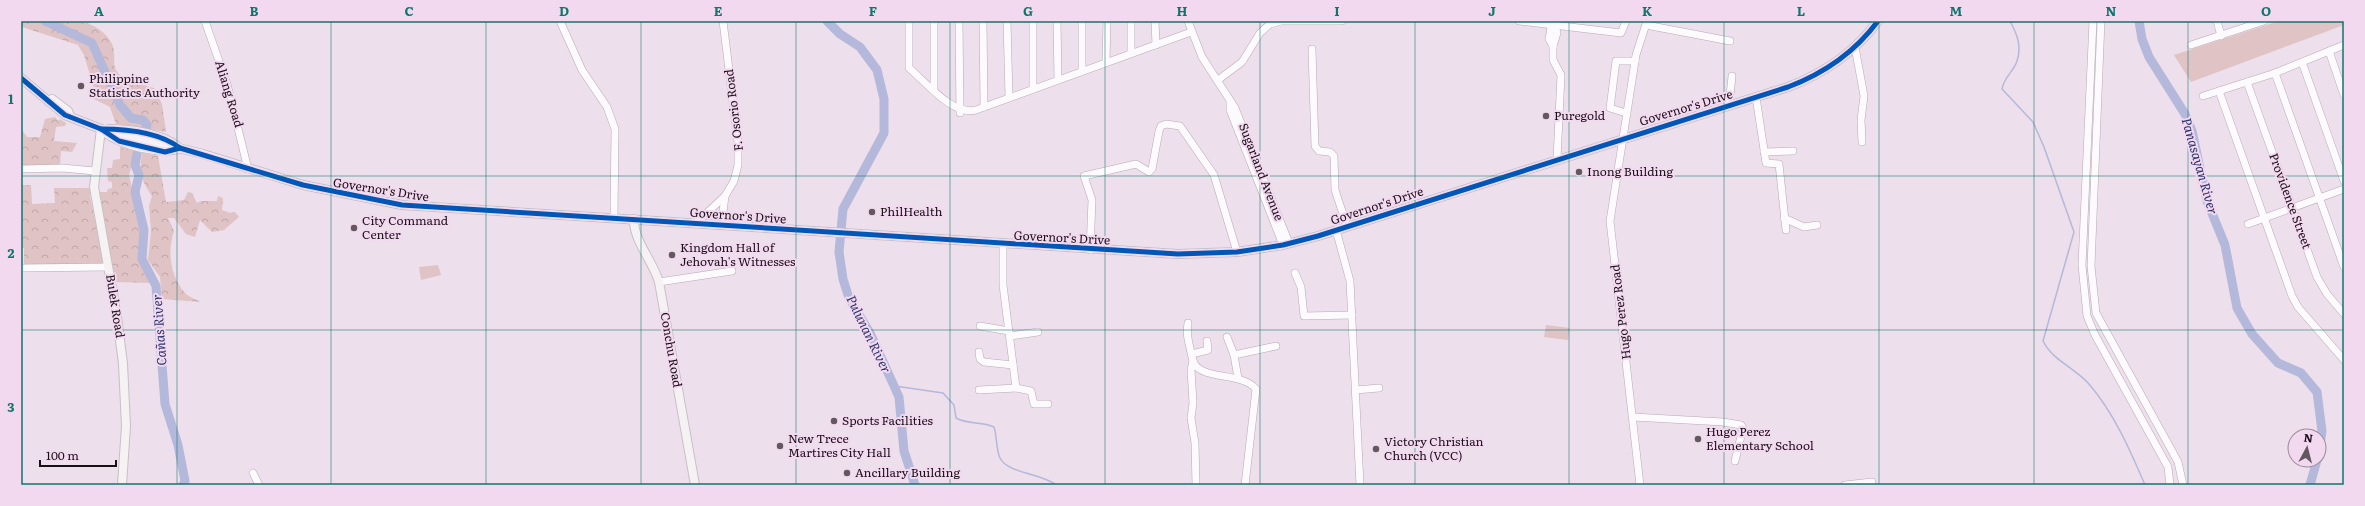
<svg xmlns="http://www.w3.org/2000/svg" width="2365" height="506" viewBox="0 0 2365 506" font-family="Literata,serif">
<defs>
<pattern id="forest-crowns" width="20" height="18" patternUnits="userSpaceOnUse"><rect width="20" height="18" fill="#e0c3c4"/><path d="M2 6a3 3 0 1 1 6 0M12 15a3 3 0 1 1 6 0" fill="none" stroke="#c0a6a8"/></pattern>
</defs>
<rect width="100%" height="100%" fill="#eddfeb"/>
<!-- grass -->
<g fill="#e0c3c4">
<path d="M2279 21H2344V25L2191 82 2174 55Z"/>
<path d="M438 265 441 275 421 280 419 267Z"/>
<path d="M1546 325 1570 328 1568 340 1544 337Z"/>
</g>
<!-- forest -->
<g fill="url(#forest-crowns)">
<path d="M21 21C38 21 64 17 80 21 94 24 114 36 114 53 115 61 112 68 120 75 130 84 142 84 154 88L162 104 166 132 116 124 110 107 94 99 95 92 84 55 78 45 25 28 21 26Z"/>
<path d="M55 117 58 121 60 119 66 123 65 126 56 127 54 141 77 143 72 152 61 151 60 166H21V129L27 137H40L45 119Z"/>
<path d="M120 147 135 151 129 175 142 230 139 256 141 265 152 283 116 282 97 192H107L108 189 112 188V182L108 181 107 168H112L113 160 120 159Z"/>
<path d="M142 153 158 156 166 202 184 200 188 192 192 193 197 203 201 201H217L218 196 223 198 222 210 230 213 235 212 239 217 224 230 212 232 200 220 195 237 186 234 174 218H168L174 231C167 251 170 276 185 293 189 297 196 299 201 302L162 299 160 277 148 260 151 231 149 206 152 196C141 180 139 172 142 153Z"/>
<path d="M21 185H31L32 204 55 203 54 188H90V196L104 264 24 265V248H21Z"/>
</g>
<g fill="none" stroke-linecap="round" stroke-linejoin="round">
<!-- stream -->
<g stroke="#b4b8da" stroke-width="1.5">
<path d="M2010 21C2017 34 2022 46 2017 61 2014 71 2004 77 2002 89L2033 122 2044 147 2074 232 2043 341C2053 361 2074 367 2089 384 2114 413 2130 450 2145 485"/>
<path d="M895 386 943 393 954 405 956 418C969 425 981 421 994 427 997 436 996 450 1000 458 1008 474 1042 473 1056 485"/>
</g>
<!-- river -->
<g stroke="#b4b8da" stroke-width="9">
<path d="M45 21 92 43 120 105 131 118 143 120 147 125 146 129"/>
<path d="M827 21 840 34 860 47 877 70 884 99V133L843 209 839 252 843 279 849 298 870 333 899 397 904 451 915 485"/>
<path d="M2139 21 2142 39 2149 57 2185 114 2192 131 2207 201 2225 245 2237 308 2252 334 2278 363 2301 373 2317 392 2322 431 2319 452"/>
<path d="M137 154 135 165 139 175 135 192 144 230 142 259 156 286 165 404 178 445 185 481 183 485"/>
<path d="M2310 485 2317 460"/>
</g>
<defs>
<g id="minor">
<path d="M205 21 227 84 248 169"/>
<path d="M560 21 582 70 607 107 615 129 614 218"/>
<path d="M909 21V68C926 82 952 116 976 110L1191 32"/>
<path d="M959 21 960 113"/>
<path d="M983 21 984 107"/>
<path d="M1007 21 1009 97"/>
<path d="M1033 21V89"/>
<path d="M1057 21 1058 80"/>
<path d="M1082 21V71"/>
<path d="M1131 21V53"/>
<path d="M1155 21 1156 45"/>
<path d="M1188 21 1202 57 1235 108 1289 243"/>
<path d="M1519 21 1621 33 1626 21"/>
<path d="M1552 21 1549 39 1553 46"/>
<path d="M1554 21 1557 33 1553 46V60L1561 75 1557 159"/>
<path d="M2093 21 2082 265 2087 316 2095 335 2168 467 2170 485"/>
<path d="M2101 21 2091 266 2096 313 2178 462 2183 485"/>
<path d="M2217 21 2221 36"/>
<path d="M1646 25 1730 41"/>
<path d="M2191 45 2264 21"/>
<path d="M1855 47 1864 96 1861 120 1862 142"/>
<path d="M1312 49 1315 146 1319 151 1330 152 1334 156 1335 190 1347 226"/>
<path d="M2329 51 2344 95"/>
<path d="M1106 62 1107 21"/>
<path d="M2302 62 2344 181"/>
<path d="M2275 73 2344 267"/>
<path d="M1218 80 1242 62 1260 33 1270 24 1281 21H1342"/>
<path d="M2247 82 2317 277 2327 294 2344 314"/>
<path d="M934 89V21"/>
<path d="M2219 91 2292 296 2298 307 2344 360"/>
<path d="M2203 96 2275 73 2344 45"/>
<path d="M1756 97 1766 163 1779 164 1786 230"/>
<path d="M1230 102V110L1283 245"/>
<path d="M1729 105 1732 76"/>
<path d="M1626 113 1610 108 1616 61H1635"/>
<path d="M1764 152 1793 151"/>
<path d="M21 169 62 168 95 171"/>
<path d="M725 196 723 212 726 224"/>
<path d="M1784 218 1804 227 1817 225"/>
<path d="M696 223 725 196 734 181 738 165V143L723 21"/>
<path d="M2248 224 2344 189"/>
<path d="M1336 230 1350 281 1360 485"/>
<path d="M1003 245V285L1016 388 1031 391 1034 404H1048"/>
<path d="M1090 250 1092 200 1084 176 1136 164 1149 172 1152 169 1159 131 1161 126 1166 124 1180 126 1214 175 1237 252"/>
<path d="M21 268 108 267"/>
<path d="M1295 273 1301 287 1304 316 1352 315"/>
<path d="M659 282 732 271"/>
<path d="M1188 323C1186 332 1188 340 1190 348 1191 353 1192 359 1194 363 1202 380 1242 372 1256 389L1245 485"/>
<path d="M980 326 1009 331"/>
<path d="M1010 336 1038 332"/>
<path d="M1227 337 1234 355"/>
<path d="M979 352 980 359 984 362 1013 365"/>
<path d="M1192 354 1208 350 1207 341"/>
<path d="M1193 361 1191 370 1193 403 1191 418 1195 443 1196 485"/>
<path d="M1238 378 1234 355 1276 346"/>
<path d="M979 390 1016 388"/>
<path d="M1356 390 1379 388"/>
<path d="M1633 417 1723 422 1741 425 1743 428 1735 461"/>
<path d="M253 473 259 485"/>
<path d="M1640 485 1610 221 1636 55 1647 21"/>
<path d="M1845 485 1872 482"/>
</g>
<g id="major">
<path d="M21 78 65 115 101 129 203 154 303 185 402 205 1178 254 1237 252 1283 245 1318 236 1788 87C1825 73 1855 52 1878 21"/>
<path d="M52 99 68 111 70 116"/>
<path d="M101 129 94 187 117 317 123 364 126 426 122 485"/>
<path d="M109 129C130 129 160 133 177 146"/>
<path d="M107 134C126 146 156 154 178 149"/>
<path d="M634 219C633 240 653 261 659 282L695 485"/>
</g>
</defs>
<!-- minor casing -->
<use href="#minor" stroke="#b6abb4" stroke-width="8"/>
<!-- major casing -->
<use href="#major" stroke="#c6c0c5" stroke-width="10"/>
<!-- minor -->
<use href="#minor" stroke="#fcfafc" stroke-width="7"/>
<!-- major -->
<use href="#major" stroke="#f6f2f4" stroke-width="8"/>
<defs>
<g id="cycleway">
<path d="M21 78 65 115 101 129 119 141 165 152 180 148"/>
<path d="M101 129C128 129 159 132 180 148L303 185 402 205 1178 254 1237 252 1283 245 1318 236 1788 87C1825 73 1855 52 1878 21"/>
</g>
</defs>
<!-- cycleway casing -->
<use href="#cycleway" stroke="#f3d9ef" stroke-width="8"/>
<!-- cycleway -->
<use href="#cycleway" stroke="#0057b8" stroke-width="5"/>
</g>
<!-- grid -->
<path fill="none" stroke="#0f766e" stroke-width="1" stroke-opacity="0.55" d="M177 21V485M331 21V485M486 21V485M641 21V485M796 21V485M950 21V485M1105 21V485M1260 21V485M1415 21V485M1569 21V485M1724 21V485M1879 21V485M2034 21V485M2188 21V485M21 176H2344M21 330H2344"/>
<!-- markers -->
<g fill="#635862" stroke="#f3d9ef" stroke-width="1.5">
<circle cx="81" cy="86" r="4"/>
<circle cx="1546" cy="116" r="4"/>
<circle cx="1579" cy="172" r="4"/>
<circle cx="872" cy="212" r="4"/>
<circle cx="354" cy="228" r="4"/>
<circle cx="672" cy="255" r="4"/>
<circle cx="834" cy="421" r="4"/>
<circle cx="1698" cy="439" r="4"/>
<circle cx="780" cy="446" r="4"/>
<circle cx="1376" cy="449" r="4"/>
<circle cx="847" cy="473" r="4"/>
</g>
<g text-anchor="middle" stroke-width="4" stroke-linejoin="round" paint-order="stroke">
<!-- poi labels -->
<g font-size="12" fill="#191018" stroke="#f3d9ef" text-anchor="start">
<text x="89" y="83">Philippine<tspan x="89" dy="14">Statistics Authority</tspan></text>
<text x="1554" y="120">Puregold</text>
<text x="1587" y="176">Inong Building</text>
<text x="880" y="216">PhilHealth</text>
<text x="362" y="225">City Command<tspan x="362" dy="14">Center</tspan></text>
<text x="680" y="252">Kingdom Hall of<tspan x="680" dy="14">Jehovah's Witnesses</tspan></text>
<text x="842" y="425">Sports Facilities</text>
<text x="1706" y="436">Hugo Perez<tspan x="1706" dy="14">Elementary School</tspan></text>
<text x="788" y="443">New Trece<tspan x="788" dy="14">Martires City Hall</tspan></text>
<text x="1384" y="446">Victory Christian<tspan x="1384" dy="14">Church (VCC)</tspan></text>
<text x="855" y="477">Ancillary Building</text>
</g>
<!-- street labels -->
<g font-size="12" fill="#191018" stroke="#f3d9ef">
<text transform="translate(229 94) rotate(73)" y="4">Aliang Road</text>
<text transform="translate(1686 108) rotate(-17)" y="4">Governor's Drive</text>
<text transform="translate(734 110) rotate(-97)" y="4">F. Osorio Road</text>
<text transform="translate(1261 172) rotate(69)" y="4">Sugarland Avenue</text>
<text transform="translate(381 190) rotate(9)" y="4">Governor's Drive</text>
<text transform="translate(2290 201) rotate(70)" y="4">Providence Street</text>
<text transform="translate(1377 206) rotate(-18)" y="4">Governor's Drive</text>
<text transform="translate(738 216) rotate(4)" y="4">Governor's Drive</text>
<text transform="translate(1062 238) rotate(3)" y="4">Governor's Drive</text>
<text transform="translate(115 306) rotate(81)" y="4">Bulek Road</text>
<text transform="translate(1621 312) rotate(-97)" y="4">Hugo Perez Road</text>
<text transform="translate(671 350) rotate(80)" y="4">Conchu Road</text>
</g>
<!-- water labels -->
<g font-size="13" font-style="italic" fill="#293469" stroke="#f3d9ef">
<text transform="translate(2200 166) rotate(74)" y="5">Panasayan River</text>
<text transform="translate(159 330) rotate(-94)" y="5">Cañas River</text>
<text transform="translate(869 334) rotate(64)" y="5">Pulunan River</text>
</g>
</g>
<!-- border -->
<rect width="2365" height="506" fill="none" stroke="#f3d9ef" stroke-width="44"/>
<!-- north arrow -->
<g transform="translate(2307 448) rotate(7)"><circle r="19" fill="#f3d9ef" stroke="#9c8999"/>
<path d="M0-3L7 15L0 10L-7 15Z" fill="#635862"/>
<text y="-6" font-size="11" font-weight="bold" text-anchor="middle" fill="#191018">N</text>
</g>
<!-- scale -->
<path d="M40 460v6h76v-6" fill="none" stroke="#191018" stroke-width="2"/>
<text x="46" y="460" font-size="12" fill="#191018" stroke="#f3d9ef" stroke-width="3" paint-order="stroke">100 m</text>
<rect x="22" y="22" width="2321" height="462" fill="none" stroke="#0f766e" stroke-width="1.5"/>
<g font-size="13" text-anchor="middle" font-weight="bold" fill="#0f766e">
<text x="99" y="16">A</text>
<text x="254" y="16">B</text>
<text x="409" y="16">C</text>
<text x="564" y="16">D</text>
<text x="718" y="16">E</text>
<text x="873" y="16">F</text>
<text x="1028" y="16">G</text>
<text x="1182" y="16">H</text>
<text x="1337" y="16">I</text>
<text x="1492" y="16">J</text>
<text x="1647" y="16">K</text>
<text x="1801" y="16">L</text>
<text x="1956" y="16">M</text>
<text x="2111" y="16">N</text>
<text x="2266" y="16">O</text>
<text x="11" y="104">1</text>
<text x="11" y="258">2</text>
<text x="11" y="412">3</text>
</g>
</svg>
